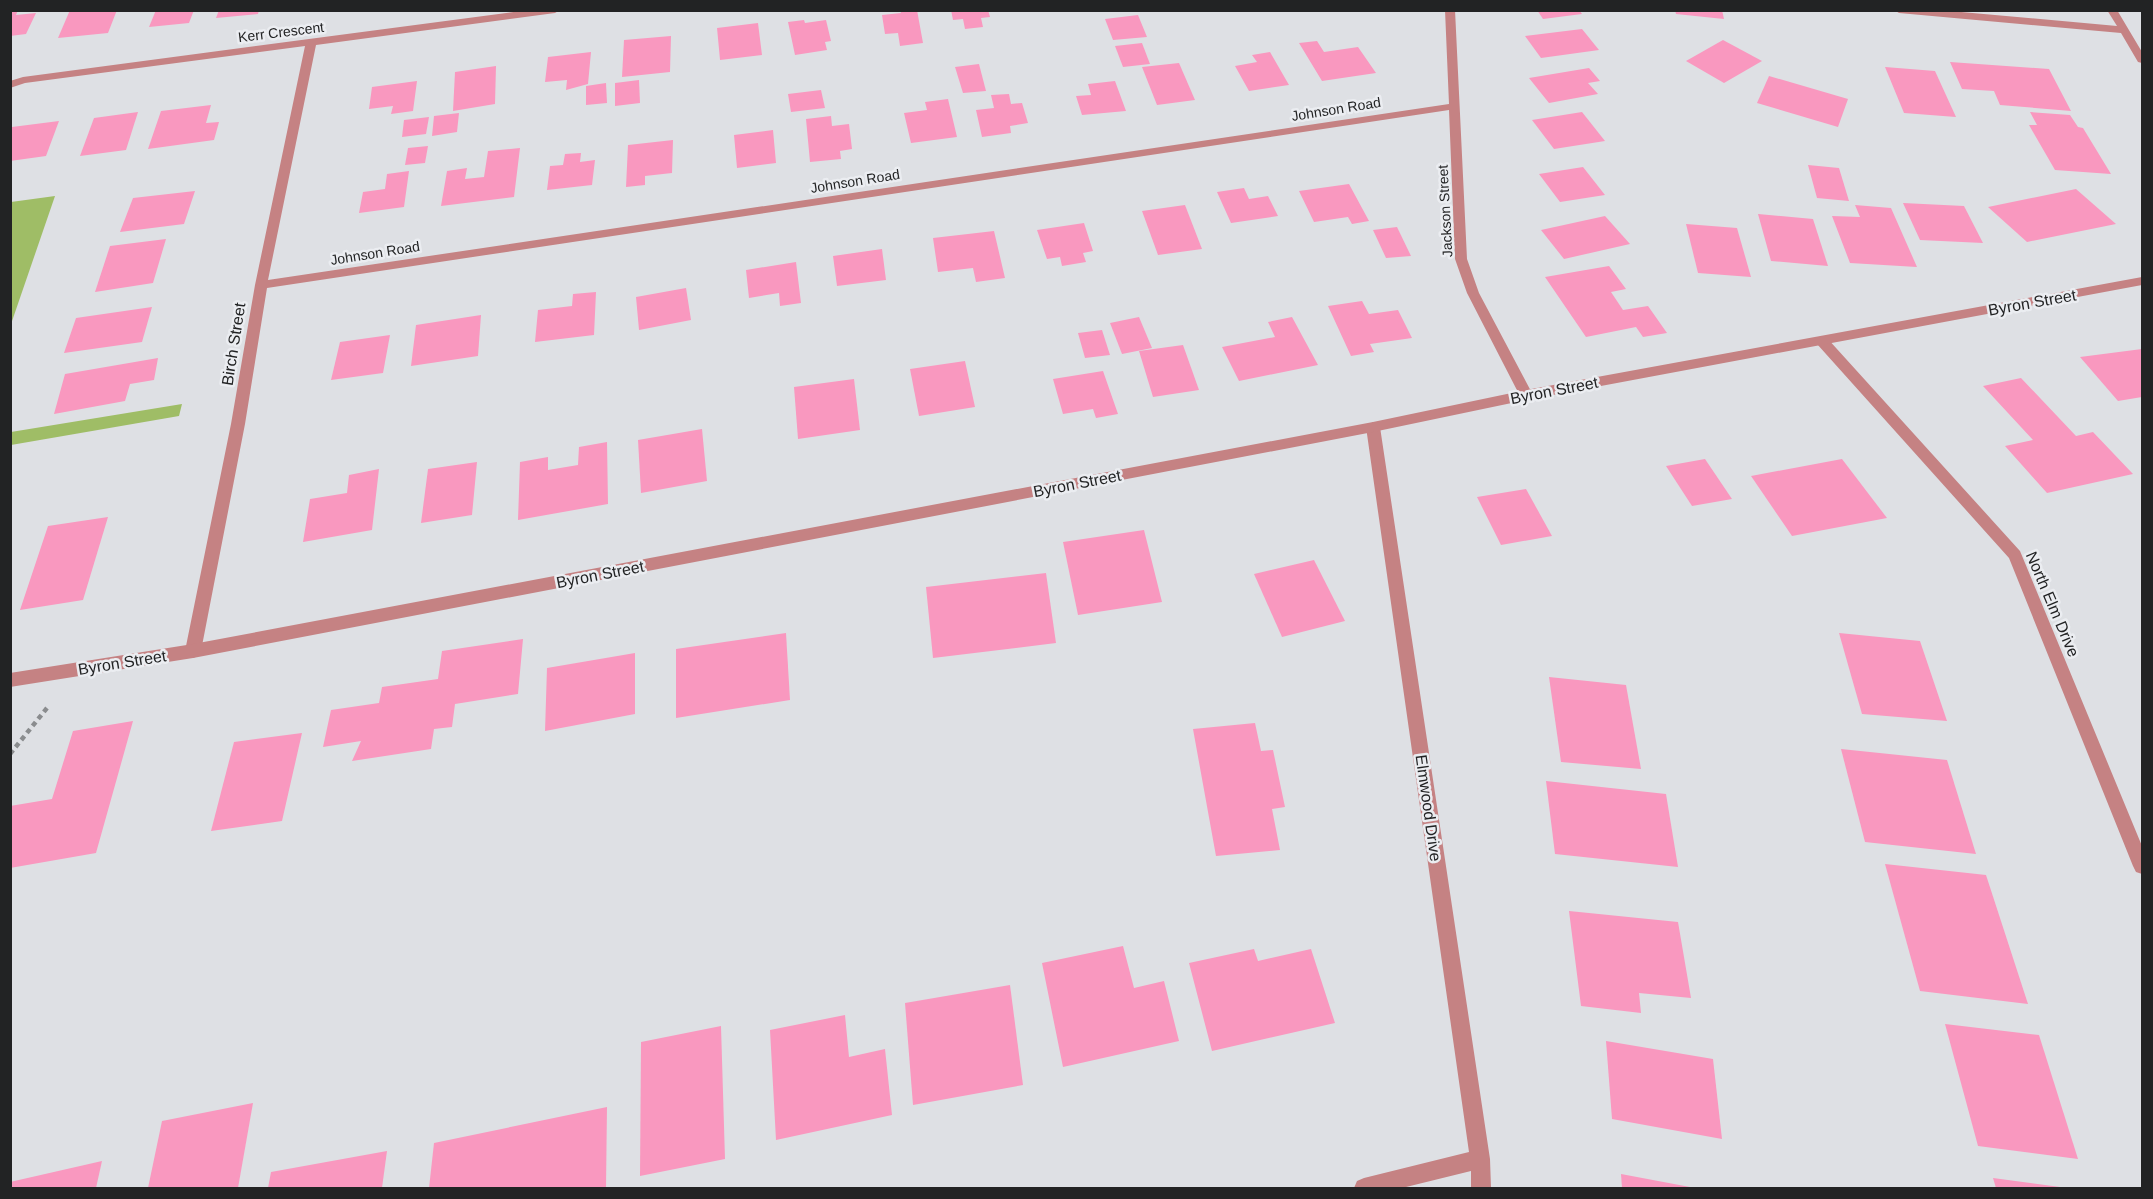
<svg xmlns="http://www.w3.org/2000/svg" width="2153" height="1199" viewBox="0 0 2153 1199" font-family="Helvetica,sans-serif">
<rect width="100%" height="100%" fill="#dee0e4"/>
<!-- green -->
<g fill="#9fbd66">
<path d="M55 196 11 324V202Z"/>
<path d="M182 404 179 416 11 445V432Z"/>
</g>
<!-- building -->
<g fill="#f998bf">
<path d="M10 10H18L16 15 36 13 26 34 10 36Z"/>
<path d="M70 10H117L108 33 58 38Z"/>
<path d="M156 10H194L189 23 149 27Z"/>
<path d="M219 10H259L258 14 216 18Z"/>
<path d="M900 10H917L923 43 900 46 898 33 885 34 882 15 901 13Z"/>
<path d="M951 10H988L990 17 981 18 983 27 965 29 963 19 953 20Z"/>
<path d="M1537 10H1579L1582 14 1543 19Z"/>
<path d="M1675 10H1722L1724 19 1676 14Z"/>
<path d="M1138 15 1147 37 1113 40 1105 19Z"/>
<path d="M804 20 805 23 826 20 831 41 825 42 827 50 795 55 788 22Z"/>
<path d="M758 23 762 55 720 60 717 28Z"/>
<path d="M1582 29 1599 50 1541 58 1525 36Z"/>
<path d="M671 36 670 72 622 77 624 40Z"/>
<path d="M1723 40 1762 61 1724 83 1686 61Z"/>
<path d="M1317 41 1324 52 1358 47 1376 73 1322 81 1299 43Z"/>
<path d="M1142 43 1150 64 1123 67 1115 46Z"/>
<path d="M591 52 588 84 566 90 567 80 545 82 548 57Z"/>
<path d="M1270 52 1289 85 1249 91 1235 66 1257 62 1252 55Z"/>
<path d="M1950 62 2049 69 2071 111 2000 105 1994 91 1962 89Z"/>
<path d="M1179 63 1195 100 1157 105 1142 67Z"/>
<path d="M979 64 986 91 963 93 955 67Z"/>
<path d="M496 66 495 104 453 111 455 72Z"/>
<path d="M1885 67 1935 71 1956 117 1904 113Z"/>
<path d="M1589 68 1600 81 1588 83 1598 94 1549 103 1529 78Z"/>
<path d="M1769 76 1848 99 1838 127 1757 103Z"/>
<path d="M639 80 640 103 615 106V83Z"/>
<path d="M417 81 413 111 391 114 393 106 369 109 372 87Z"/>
<path d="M1115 81 1126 111 1082 115 1076 96 1091 95 1088 84Z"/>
<path d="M606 83 607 103 586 105V86Z"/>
<path d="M821 90 825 108 791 112 788 94Z"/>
<path d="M1009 94 1011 104 1022 103 1028 123 1010 126 1011 133 982 137 976 110 994 108 991 95Z"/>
<path d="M948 99 957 137 911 143 904 113 927 110 925 102Z"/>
<path d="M211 105 206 123 219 122 214 140 148 149 161 111Z"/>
<path d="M138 112 126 150 80 156 94 118Z"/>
<path d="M1582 112 1605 141 1554 149 1532 120Z"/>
<path d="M2030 112 2070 115 2078 127 2083 128 2111 174 2055 170 2029 125H2037Z"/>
<path d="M459 113 457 132 432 136 434 116Z"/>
<path d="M831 116 832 126 849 124 852 149 840 151 841 159 810 162 806 119Z"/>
<path d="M429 117 426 134 402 137 404 120Z"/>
<path d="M59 121 46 156 10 161 12 127Z"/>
<path d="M773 130 776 163 737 168 734 135Z"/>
<path d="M673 140 672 173 645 176V185L626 187 628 145Z"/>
<path d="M428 146 425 163 405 165 408 148Z"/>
<path d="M520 148 514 197 441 206 447 171 467 168 465 179 484 177 488 151Z"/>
<path d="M581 153 580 162 595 160 592 185 547 190 550 166 563 165 565 154Z"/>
<path d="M1808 165 1839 168 1849 201 1817 198Z"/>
<path d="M1583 167 1605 195 1560 202 1539 174Z"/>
<path d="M409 171 404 207 359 213 363 192 385 189 387 174Z"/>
<path d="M1349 184 1369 221 1352 224 1348 217 1314 222 1299 191Z"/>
<path d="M1244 188 1249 199 1268 196 1278 216 1231 223 1217 192Z"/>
<path d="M2076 189 2116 224 2027 242 1988 207Z"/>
<path d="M195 191 184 224 120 232 133 198Z"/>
<path d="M1903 203 1964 206 1983 243 1920 240Z"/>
<path d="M1185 205 1202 249 1158 255 1142 211Z"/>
<path d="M1855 205 1891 208 1917 267 1850 263 1832 216 1860 217Z"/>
<path d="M1758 214 1813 219 1828 266 1771 261Z"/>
<path d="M1605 216 1630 244 1564 259 1541 230Z"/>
<path d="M1084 223 1093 251 1083 253 1086 262 1062 266 1060 257 1047 259 1037 230Z"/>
<path d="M1686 224 1737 228 1751 277 1698 273Z"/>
<path d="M1397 227 1411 256 1386 258 1373 230Z"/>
<path d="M994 231 1005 278 976 282 973 268 938 272 933 238Z"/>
<path d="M166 239 153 283 95 292 110 246Z"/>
<path d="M882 249 886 280 837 286 833 256Z"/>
<path d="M796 262 801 303 780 306 779 293 749 298 746 270Z"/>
<path d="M1609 266 1626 289 1611 292 1623 310 1648 306 1667 333 1643 337 1636 327 1586 337 1545 277Z"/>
<path d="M686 288 691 320 639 330 636 297Z"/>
<path d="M596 292 594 335 535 342 538 310 572 306 573 294Z"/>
<path d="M1362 301 1369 314 1398 310 1412 338 1370 344 1374 352 1351 356 1328 306Z"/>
<path d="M152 307 142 342 64 353 76 318Z"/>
<path d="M481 315 478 356 411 366 416 325Z"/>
<path d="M1139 317 1152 348 1122 354 1110 323Z"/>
<path d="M1292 317 1318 365 1239 381 1222 347 1275 337 1268 322Z"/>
<path d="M1102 330 1110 355 1085 358 1078 333Z"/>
<path d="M390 335 383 373 331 380 340 342Z"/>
<path d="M1183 345 1199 390 1153 397 1139 351Z"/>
<path d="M2142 349V397L2118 401 2080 357Z"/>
<path d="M158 358 154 380 130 384 125 401 54 414 65 374Z"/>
<path d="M965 361 975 407 919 416 910 369Z"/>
<path d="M1103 371 1118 414 1096 418 1093 409 1063 414 1053 379Z"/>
<path d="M2021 378 2076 436 2093 432 2133 474 2047 493 2005 446 2033 440 1983 386Z"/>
<path d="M854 379 860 430 798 439 794 387Z"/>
<path d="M702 429 707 481 641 493 638 440Z"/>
<path d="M607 442 608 504 518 520 520 462 548 457V470L578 465 579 447Z"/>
<path d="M1705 459 1732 499 1692 506 1666 466Z"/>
<path d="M1842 459 1887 518 1792 536 1751 476Z"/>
<path d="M477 462 472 515 421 523 428 469Z"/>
<path d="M379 469 372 530 303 542 310 499 347 493 349 475Z"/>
<path d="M1526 489 1552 536 1501 545 1477 497Z"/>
<path d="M108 517 83 600 20 610 48 526Z"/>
<path d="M1144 530 1162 602 1078 615 1063 542Z"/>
<path d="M1314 560 1345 621 1282 637 1254 574Z"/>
<path d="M1046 573 1056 643 933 658 926 587Z"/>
<path d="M786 633 790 700 676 718V649Z"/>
<path d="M1839 633 1920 641 1947 721 1862 714Z"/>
<path d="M523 639 518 694 455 704 452 727 434 729 431 749 352 761 361 741 323 747 331 710 379 703 382 687 438 679 442 651Z"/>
<path d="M635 653V714L545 731 547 668Z"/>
<path d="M1549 677 1626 685 1641 769 1561 762Z"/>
<path d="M133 721 96 853 10 868V806L52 799 73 731Z"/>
<path d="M1255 723 1261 751 1273 750 1285 807 1272 809 1280 850 1216 856 1193 729Z"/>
<path d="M302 733 282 821 211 831 234 742Z"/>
<path d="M1841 749 1947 760 1976 854 1865 842Z"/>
<path d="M1546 781 1666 794 1678 867 1555 854Z"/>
<path d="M1885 864 1986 875 2028 1004 1920 991Z"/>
<path d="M1569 911 1678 922 1691 998 1639 993 1641 1013 1581 1006Z"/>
<path d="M1123 946 1134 988 1164 981 1179 1041 1063 1067 1042 963Z"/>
<path d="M1254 949 1258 961 1311 949 1335 1023 1212 1051 1189 963Z"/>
<path d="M1010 985 1023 1085 913 1105 905 1003Z"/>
<path d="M845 1015 849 1057 885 1049 892 1115 776 1140 770 1030Z"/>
<path d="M1945 1024 2039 1035 2078 1159 1978 1146Z"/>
<path d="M721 1026 725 1159 640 1176 641 1042Z"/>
<path d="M1606 1041 1713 1059 1722 1139 1612 1119Z"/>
<path d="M253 1103 238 1188H148L162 1121Z"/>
<path d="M607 1107 606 1188H429L434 1143Z"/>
<path d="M387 1151 382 1188H268L271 1172Z"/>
<path d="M102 1161 96 1188H10V1182Z"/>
<path d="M1621 1174 1690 1187V1188H1622Z"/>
<path d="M1993 1178 2060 1187V1188H1996Z"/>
</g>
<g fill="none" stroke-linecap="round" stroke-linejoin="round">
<!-- path -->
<path stroke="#8a8c8e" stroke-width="4.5" stroke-dasharray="5 4" stroke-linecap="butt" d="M10 754 47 708"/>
<!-- minor -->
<g fill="#c58283" fill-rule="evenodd">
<path d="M528 10H560L555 13 316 45 268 280 1449 104 1445 10H1455L1467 259 1479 293 1533 395 1526 400 1521 398 1467 293 1455 259 1449 110 267 288 245 424 201 651 198 656 193 658 188 656 185 651 231 424 255 285 305 46 25 83 10 88V81L23 77Z"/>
<path d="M1894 10H1939L2117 26 2107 10H2117L2142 52V63L2138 62 2121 33 1899 13Z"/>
<path d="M1822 336 1827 338 2020 551 2142 846V874L2136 872 2133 866 2009 558 1817 344 1816 341 1817 338Z"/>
<path d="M1373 422 1380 427 1490 1159 1491 1188H1471V1171L1402 1188H1354L1357 1181 1364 1178 1469 1152 1366 427Z"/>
</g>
<!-- tertiary -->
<path fill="#c58283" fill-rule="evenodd" d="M2142 277V285L1526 400 1373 432 193 658 10 687V673L193 644 1373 422 1526 390Z"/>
</g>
<g text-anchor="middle" stroke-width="5" stroke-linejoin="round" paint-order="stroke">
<!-- far-street labels -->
<g font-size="14" fill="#222324" stroke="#ebedf1">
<text transform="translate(281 32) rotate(-7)" y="5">Kerr Crescent</text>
<text transform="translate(1336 109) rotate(-9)" y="5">Johnson Road</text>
<text transform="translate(855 181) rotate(-9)" y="5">Johnson Road</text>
<text transform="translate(1445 211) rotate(-93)" y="5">Jackson Street</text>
<text transform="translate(375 253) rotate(-9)" y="5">Johnson Road</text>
</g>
<!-- street labels -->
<g font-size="16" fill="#222324" stroke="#ebedf1">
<text transform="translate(2032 302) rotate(-10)" y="6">Byron Street</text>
<text transform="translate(233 344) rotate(-81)" y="6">Birch Street</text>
<text transform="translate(1554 390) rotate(-11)" y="6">Byron Street</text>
<text transform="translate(1077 483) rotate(-11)" y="6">Byron Street</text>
<text transform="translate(600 574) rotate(-11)" y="6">Byron Street</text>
<text transform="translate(2053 604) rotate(67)" y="6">North Elm Drive</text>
<text transform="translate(122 662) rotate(-9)" y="6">Byron Street</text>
<text transform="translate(1429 808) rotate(82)" y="6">Elmwood Drive</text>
</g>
</g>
<!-- border -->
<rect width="2153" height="1199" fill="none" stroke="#222324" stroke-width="24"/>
</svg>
